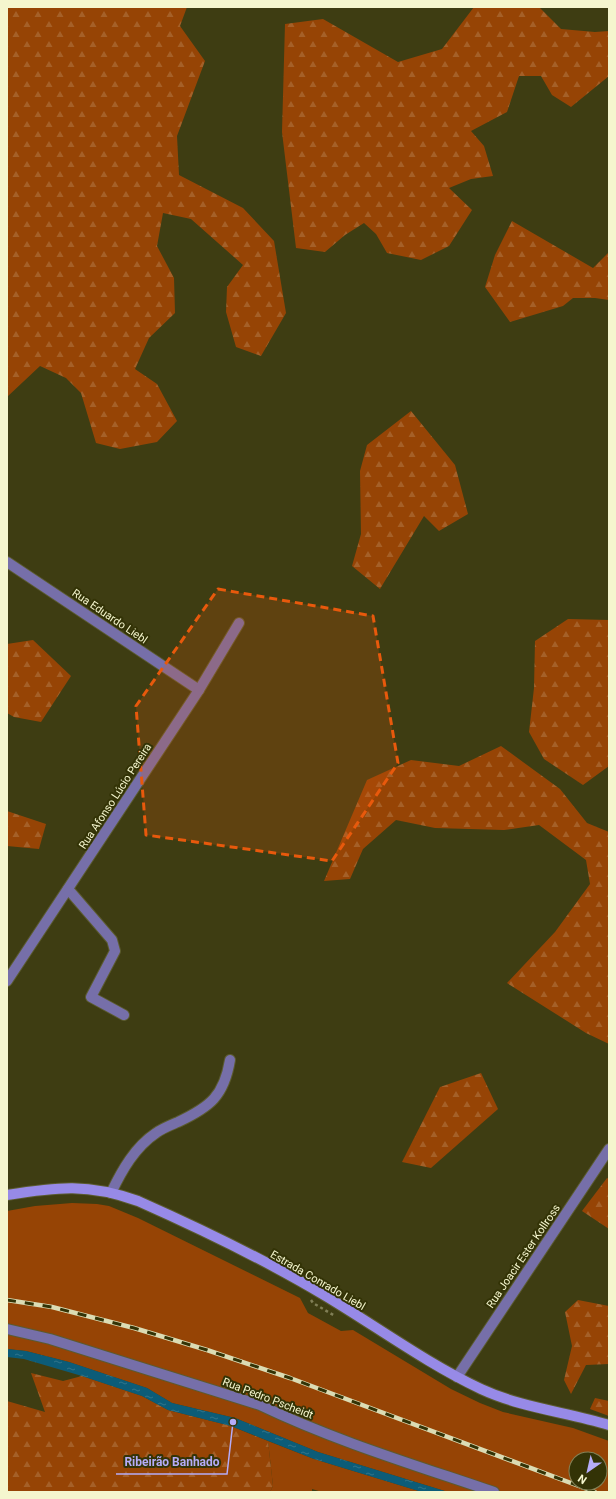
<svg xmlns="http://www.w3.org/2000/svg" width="616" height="1499" viewBox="0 0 616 1499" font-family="Roboto,sans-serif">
<defs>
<pattern id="forest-firs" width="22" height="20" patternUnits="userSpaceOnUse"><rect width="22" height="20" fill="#964405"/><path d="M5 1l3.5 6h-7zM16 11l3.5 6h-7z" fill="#a56028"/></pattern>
<pattern id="water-ripples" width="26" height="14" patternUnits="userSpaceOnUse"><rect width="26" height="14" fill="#0c5c78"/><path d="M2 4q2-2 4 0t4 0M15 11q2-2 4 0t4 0" fill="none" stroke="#30748a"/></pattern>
</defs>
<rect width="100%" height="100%" fill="#3e3d12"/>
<!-- grass -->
<g fill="#964405" fill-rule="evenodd">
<path d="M72 1203 97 1204 109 1206 138 1218 300 1298 308 1313 341 1331 353 1330 451 1389 480 1403 503 1412 573 1428 609 1441V1492H448L318 1452 235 1418 172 1403 147 1388 69 1362 26 1351 7 1349V1211L35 1206ZM576 1459H600V1483H576Z"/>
<path d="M268 1441 314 1459 422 1492H322L312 1489V1492H270L273 1486Z"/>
</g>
<!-- forest -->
<g fill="url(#forest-firs)">
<path d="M7 7H187L180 26 205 61 177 136 179 175 243 208 274 241 286 313 261 356 236 347 226 312 227 287 243 265 191 219 163 213 157 246 174 278 175 313 149 338 135 369 157 384 177 421 157 442 120 449 96 443 81 393 66 378 40 366 7 397Z"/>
<path d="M474 7H539L561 29 595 32 609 31V76L571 107 552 95 541 76H519L507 112 471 131 484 146 493 176 471 179 449 188 472 210 449 246 421 260 387 253 376 234 364 223 345 235 325 252 296 248 282 132 285 24 323 19 398 62 442 49Z"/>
<path d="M512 221 593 268 609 252V300L595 298H573L563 306 510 322 485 287 495 255Z"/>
<path d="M411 411 455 465 468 514 439 531 424 516 380 589 352 566 361 534 360 471 367 445Z"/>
<path d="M568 619 609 620V766L583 785 544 759 529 732 534 688 535 641Z"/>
<path d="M33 640 71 676 41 722 14 717 7 713V644Z"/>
<path d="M501 746 560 789 587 823 609 832V1044L586 1033 507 983 555 932 590 884 586 860 539 825 504 830 435 828 396 820 363 849 350 879 324 881 367 780 411 760 459 766Z"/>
<path d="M7 811 46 824 39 849 7 846Z"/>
<path d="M481 1073 498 1109 431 1168 402 1162 440 1087Z"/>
<path d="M607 1178 609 1179V1229L582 1211Z"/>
<path d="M578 1300 609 1306V1364L586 1365 571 1394 564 1380 572 1346 565 1312Z"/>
<path d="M31 1373 63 1381 82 1376 142 1396 168 1410 231 1426 268 1441 273 1486 270 1492H7V1401L45 1412Z"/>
<path d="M595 1398 609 1401V1416L590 1409Z"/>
</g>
<!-- water -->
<path fill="url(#water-ripples)" d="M7 1349 26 1351 69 1362 147 1388 172 1403 235 1418 318 1452 448 1492H422L314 1459 231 1426 168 1410 142 1396 82 1376 24 1359 7 1357Z"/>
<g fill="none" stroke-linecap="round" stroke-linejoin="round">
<defs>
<g id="minor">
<path d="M7 562 199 690"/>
<path d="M68 889 112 940 115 951 91 997 124 1015"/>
<path d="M7 981 199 690 239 623"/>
<path d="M111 1193C122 1170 135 1147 156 1133 163 1128 171 1125 178 1122 210 1107 224 1096 230 1060"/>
<path d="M7 1329 50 1339 260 1405C335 1441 415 1465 494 1492"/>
<path d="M457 1377 609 1149"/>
</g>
<path id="secondary" d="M7 1195C57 1187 88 1183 138 1201 201 1229 264 1259 324 1295 376 1326 426 1363 481 1389 522 1408 567 1412 609 1425"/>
</defs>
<!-- minor casing -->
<use href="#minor" stroke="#5b5b30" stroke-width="12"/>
<!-- secondary casing -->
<use href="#secondary" stroke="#5b5b30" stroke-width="12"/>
<!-- path -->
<path stroke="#807f56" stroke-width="2.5" stroke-dasharray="3 3" stroke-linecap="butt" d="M311 1300 313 1303 335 1316"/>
<!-- minor -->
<use href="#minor" stroke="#766fa9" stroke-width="10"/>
<!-- secondary -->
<use href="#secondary" stroke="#978ae7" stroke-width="10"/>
<defs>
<path id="rail" d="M7 1300 52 1307 134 1328 207 1350 290 1378 595 1492"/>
</defs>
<!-- rail casing -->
<use href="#rail" stroke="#dbdcb4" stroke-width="4.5"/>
<!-- rail -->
<use href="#rail" stroke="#333306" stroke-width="3" stroke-dasharray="9" stroke-linecap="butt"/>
</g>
<!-- marked area -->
<path fill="#e8590c" fill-opacity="0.2" stroke="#e8590c" stroke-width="3" stroke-dasharray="8 5" stroke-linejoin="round" d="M218 589 373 616 398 763 332 861 146 835 136 706Z"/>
<g text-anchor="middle" stroke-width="4" stroke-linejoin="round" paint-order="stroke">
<!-- street labels -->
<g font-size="11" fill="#f5f6ce" stroke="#333306">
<text transform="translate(110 616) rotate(34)" y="4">Rua Eduardo Liebl</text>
<text transform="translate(115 796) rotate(-57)" y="4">Rua Afonso Lúcio Pereira</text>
<text transform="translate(523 1256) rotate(-56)" y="4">Rua Joacir Ester Kollross</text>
<text transform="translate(318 1280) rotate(30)" y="4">Estrada Conrado Liebl</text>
<text transform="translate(268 1398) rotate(21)" y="4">Rua Pedro Pscheidt</text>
</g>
</g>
<!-- callouts -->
<path fill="none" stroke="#b5acf8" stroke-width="1.5" d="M233 1422L227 1474H116"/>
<circle fill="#b5acf8" stroke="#333306" stroke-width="1.5" cx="233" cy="1422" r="4"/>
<g font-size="12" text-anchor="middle" font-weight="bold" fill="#b5acf8" stroke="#333306" stroke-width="4" stroke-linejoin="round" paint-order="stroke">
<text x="172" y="1466">Ribeirão Banhado</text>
</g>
<!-- border -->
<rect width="616" height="1499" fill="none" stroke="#f5f6ce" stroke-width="16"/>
<!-- north arrow -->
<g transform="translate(588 1471) rotate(214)"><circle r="19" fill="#333306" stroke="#818156"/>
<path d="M0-3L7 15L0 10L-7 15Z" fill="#b5acf8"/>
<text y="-6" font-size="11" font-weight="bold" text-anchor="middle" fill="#f5f6ce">N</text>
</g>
</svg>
